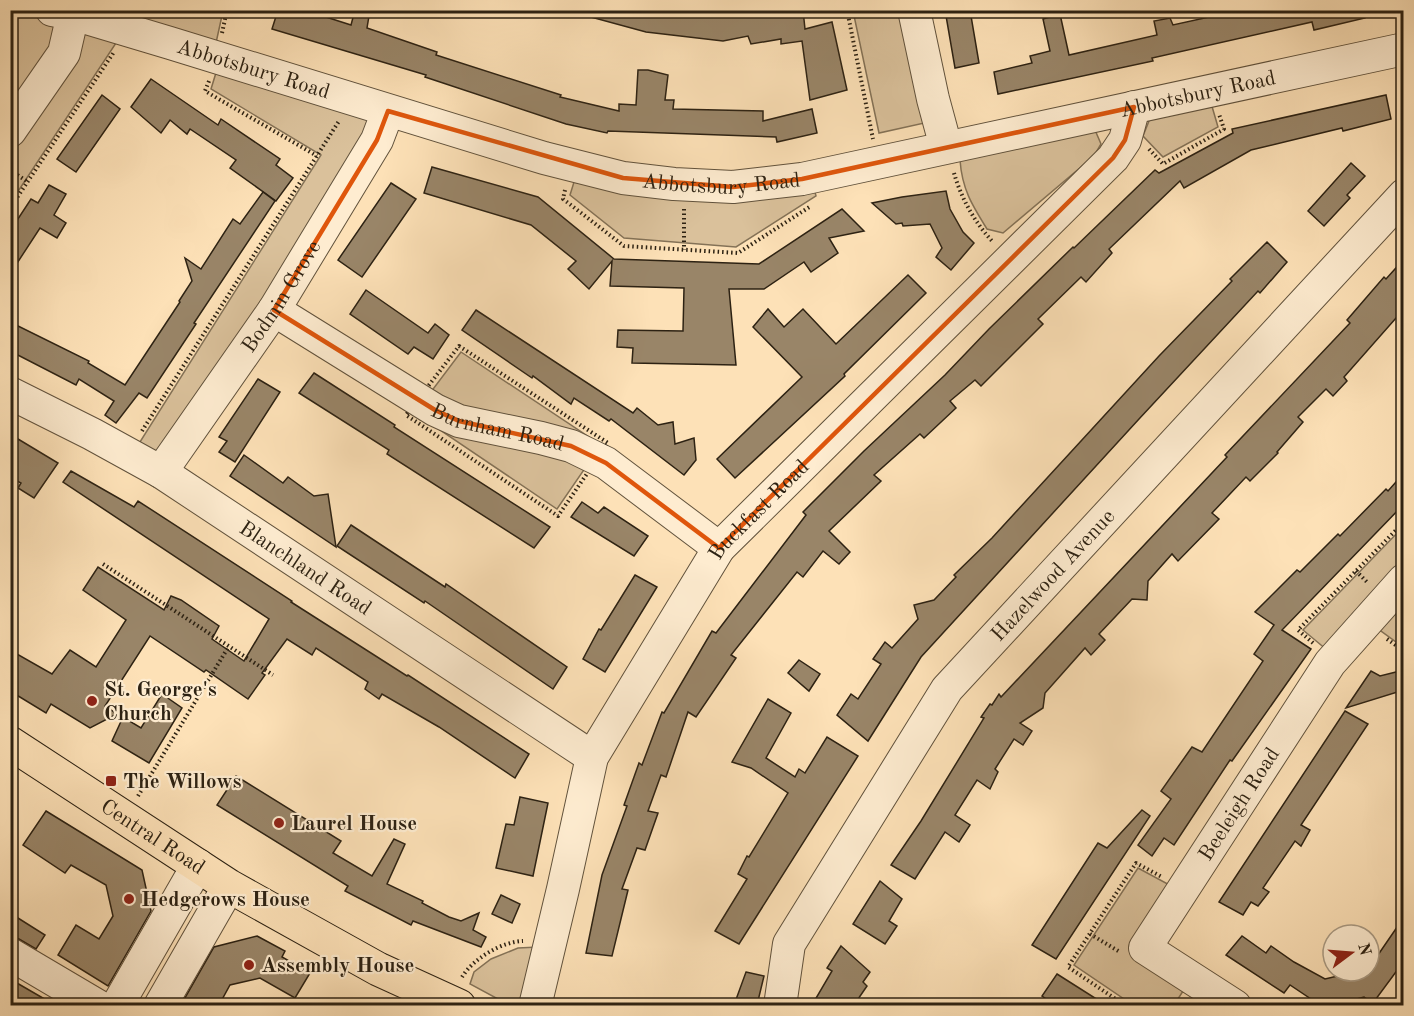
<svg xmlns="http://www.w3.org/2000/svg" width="1414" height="1016" viewBox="0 0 1414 1016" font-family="'Old Standard TT',serif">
<rect width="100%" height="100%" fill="#fde1b7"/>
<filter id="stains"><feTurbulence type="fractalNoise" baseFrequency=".00333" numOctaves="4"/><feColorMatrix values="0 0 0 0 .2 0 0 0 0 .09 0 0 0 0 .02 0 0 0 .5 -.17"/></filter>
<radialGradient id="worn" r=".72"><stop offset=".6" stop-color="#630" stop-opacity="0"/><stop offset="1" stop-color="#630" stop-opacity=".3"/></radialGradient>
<!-- green -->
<g fill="#dac19b" stroke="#847257" stroke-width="1.5">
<path d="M11 11C50 11 85 23 122 34L11 202V137L32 105 11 91Z"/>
<path d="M132 11H223L214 52 126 26Z"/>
<path d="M853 11H908L929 122 879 133Z"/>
<path d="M219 63 382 116 160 468 133 453 321 155 211 89Z"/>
<path d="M1211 103 1218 127 1163 157 1143 136 1151 116Z"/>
<path d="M1095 130 1101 144 1094 156 1003 233 987 229C972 205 962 189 960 160Z"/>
<path d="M574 182 622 192 814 188 816 196 736 247 624 238 570 195Z"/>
<path d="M461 352 601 445 557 509 415 413Z"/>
<path d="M1403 527V575L1333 655 1303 630Z"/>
<path d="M1403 585V647L1370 623Z"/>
<path d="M1138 868 1177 889 1140 948 1189 982 1174 1005H1133L1074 965Z"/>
<path d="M538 947 524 1005H509L470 984 474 972 491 959 518 948Z"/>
</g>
<!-- building -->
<g fill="#998568" stroke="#2d2213" stroke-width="1.5">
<path d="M278 10H304L351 25 355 10H370L367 28 437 52 436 55 561 95 560 97 619 111V104L636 105 638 70H648L668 75 665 100H674L673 109 763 111V121L812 109 817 133 777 142 776 137 608 131 607 133 566 124 425 77 426 75 272 29Z"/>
<path d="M588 10H692L727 13 746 10H803L805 29 832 22 847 90 810 100 802 41 781 44V39L751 44 748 36 723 41 646 32 587 16Z"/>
<path d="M945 10H970L979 63 955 68Z"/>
<path d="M1241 10H1364L1365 18 1314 30 1312 22 1152 58 1153 61 998 94 994 72 1032 63 1030 56 1050 51 1043 19 1060 14 1069 55 1157 35 1154 21 1170 18 1173 25Z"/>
<path d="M151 79 218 125 221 119 280 159 276 165 293 178 276 201 230 168 236 160 190 129 187 134 170 120 161 133 131 107Z"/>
<path d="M102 95 120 109 76 172 57 159Z"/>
<path d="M1386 95 1391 119 1343 131 1342 128 1251 150 1184 188 1180 181 1109 249 1112 253 1086 282 1081 277 1038 319 1043 324 981 386 975 380 950 401 956 408 924 438 920 434 874 475 881 481 829 531 850 552 839 564 823 551 803 577 797 572 731 655 736 658 696 717 688 712 666 777 661 775 648 811 658 813 645 850 637 848 622 889 628 890 612 956 586 953 602 875 627 806 624 805 639 763 642 765 662 712 664 713 712 631 716 633 806 515 803 512 864 451 945 375 989 329 1073 247 1074 248 1155 170 1159 173 1233 133 1232 129Z"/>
<path d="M1351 163 1365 176 1347 195 1350 198 1324 226 1308 211Z"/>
<path d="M432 167 538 197 614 259 759 264 842 209 864 231 829 238 838 253 811 272 804 262 764 289H729L736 365 632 363 633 348 617 347 618 330 683 331 684 288 610 286 612 261 589 289 568 269 576 261 531 225 424 193Z"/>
<path d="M391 183 416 199 362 277 338 260Z"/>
<path d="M49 185 66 194 54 215 66 223 57 238 40 228 10 274V231L31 199 38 203Z"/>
<path d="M946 191 950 209 963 232 974 243 951 270 936 257 942 248 930 224 903 226 902 223 896 224 872 203 902 197Z"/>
<path d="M263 192 275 201 194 323 196 324 147 398 139 393 116 423 105 415 114 401 79 379 76 385 10 351V322L89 361 88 363 125 385 180 302 179 301 192 281 185 258 201 269 233 219 240 224Z"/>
<path d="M1267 242 1287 262 1260 293 1258 291 1139 419 921 657 868 741 837 715 851 694 858 699 881 664 873 659 885 642 892 648 918 619 914 605 934 600 956 577 954 575 992 538 1159 356 1232 281 1230 279Z"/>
<path d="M1404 259V309L1344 377 1347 381 1333 396 1326 389 1298 417 1303 422 1277 452 1278 453 1250 481 1246 477 1212 513 1219 519 1178 561 1172 554 1148 581 1147 600 1132 599 1099 634 1105 640 1091 655 1085 648 1045 693 1043 708 1020 723 1032 731 1023 745 1014 739 995 769 998 772 990 789 977 780 955 815 970 825 959 842 945 832 915 879 891 865 921 821 984 718 981 717 990 704 992 705 999 694 1001 697 1227 457 1225 455 1350 323 1347 320 1384 277 1386 279Z"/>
<path d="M908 275 926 293 844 374 845 376 735 478 717 459 802 377 753 327 768 309 784 327 803 309 836 344Z"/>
<path d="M366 290 428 333 435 324 449 335 433 359 414 347 408 354 350 314Z"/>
<path d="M476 310 633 413 637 408 658 425 673 422 675 444 694 438 696 460 684 475 611 419 609 421 574 398 571 404 533 376 532 378 462 330Z"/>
<path d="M314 373 395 425 394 427 550 527 534 548 387 454 389 450 299 393Z"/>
<path d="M258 379 280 392 235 462 219 452 227 441 219 437Z"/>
<path d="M18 439 58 463 34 498 18 488 21 483 10 477V455Z"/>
<path d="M244 455 283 483 288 477 314 496 328 494 336 547 230 476Z"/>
<path d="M71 471 134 507 138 501 292 601 291 602 407 676 408 675 529 754 515 778 439 727 382 694 379 699 365 689 368 682 316 648 312 655 287 639 262 673 265 675 248 699 206 670 204 672 150 636 105 706 117 714 90 728 51 704 46 713 10 691V650L52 674 70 650 96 667 126 620 83 590 98 567 164 610 171 596 181 600 219 626 212 639 244 661 269 619 63 482Z"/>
<path d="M1404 473V504L1282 630 1311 649 1232 761 1230 760 1174 845 1164 838 1152 856 1138 845 1171 799 1161 791 1192 747 1202 752 1263 661 1254 654 1274 625 1255 612 1297 570 1300 572 1338 534 1340 536 1386 489 1388 491Z"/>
<path d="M582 502 598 513 604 507 648 536 634 556 571 517Z"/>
<path d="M351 525 445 587 446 584 567 667 553 689 425 601 424 603 337 546Z"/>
<path d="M635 575 657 587 605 672 583 659 599 629 601 630Z"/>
<path d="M799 660 820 674 809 691 788 673Z"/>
<path d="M1404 670V690L1346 708 1371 671 1380 676Z"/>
<path d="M162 694 182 708 149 763 112 741 123 717 141 728Z"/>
<path d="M768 699 791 713 766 758 795 777 799 769 805 773 827 737 858 756 739 944 715 931 747 879 738 874 747 856 749 857 788 793 751 768 732 762Z"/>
<path d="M1345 711 1368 724 1301 825 1310 830 1301 846 1295 841 1263 888 1269 892 1258 906 1251 902 1243 915 1219 902Z"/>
<path d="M236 776 341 841 333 853 372 876 394 839 405 844 387 884 423 901 422 903 449 917 461 921 479 913 473 930 486 937 481 947 413 921 411 925 345 891 348 886 217 805Z"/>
<path d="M520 797 548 803 533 876 496 868 506 824 514 825Z"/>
<path d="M1142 810 1150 816 1056 959 1032 945 1098 843 1107 848Z"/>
<path d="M46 811 142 870 151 911 108 986 58 955 76 925 99 939 113 916 106 885 71 865 65 873 23 845Z"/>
<path d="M880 881 902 899 889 921 897 926 885 944 853 924Z"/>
<path d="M501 895 520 904 512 923 492 914Z"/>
<path d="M10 913 45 935 36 949 19 939 10 936Z"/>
<path d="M1404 917V961L1373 1003 1364 997 1333 1005H1320L1290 985 1284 993 1226 955 1242 936 1266 953 1271 946 1294 962 1325 979 1359 971H1369V968Z"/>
<path d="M257 936 285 951 282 957 310 973 295 998 260 978 230 985 219 1005H181L214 947Z"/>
<path d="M841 946 870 972 863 982 867 986 854 1005H812L832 971 827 968Z"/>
<path d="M746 972 764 976 757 1005H734Z"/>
<path d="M1057 974 1106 1005H1055L1042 996Z"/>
<path d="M10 979 55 1005H10Z"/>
</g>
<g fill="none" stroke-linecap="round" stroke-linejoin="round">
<defs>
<g id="minor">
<path id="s1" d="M52 10 73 14 170 43 544 158 623 178 674 184 733 187 802 179 1404 49"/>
<path d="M914 10 933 99 946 147"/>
<path d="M10 131 64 53 73 14"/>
<path id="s2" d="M274 310 435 410 459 421 541 438 571 446 606 463 719 548"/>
<path id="s3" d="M10 393 92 434 161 472 592 757"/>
<path id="s4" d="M161 472 274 310 377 140 388 111"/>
<path d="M10 954 98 1006"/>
<path d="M117 1006 198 865"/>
<path d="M160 1006 229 886"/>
<path id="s5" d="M535 1006 563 889 592 757 719 548 1113 158 1125 140 1134 107"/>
<path id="s6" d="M780 1006 789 944 947 689 1404 195"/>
<path id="s7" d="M1235 1006 1145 948 1330 663 1404 580"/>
</g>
<g id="major">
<path id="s8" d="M10 743 229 886 378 969 459 1006"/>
</g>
</defs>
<!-- minor casing -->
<use href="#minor" stroke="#61523c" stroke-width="34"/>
<!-- major casing -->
<use href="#major" stroke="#2d2213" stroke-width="35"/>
<!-- path -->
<g stroke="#2d2213" stroke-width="4" stroke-dasharray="1.5 3" stroke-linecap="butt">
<path d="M847 10 873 139"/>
<path d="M222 33 227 10"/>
<path d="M209 81 205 91 317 156"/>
<path d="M1149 149 1163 164 1224 129 1219 114"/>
<path d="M10 170 28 182"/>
<path d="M954 173C961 198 975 223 993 242"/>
<path d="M565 190 563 199 624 246 738 253 811 206"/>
<path d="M10 208 114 52"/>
<path d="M684 209V250"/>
<path d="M459 346 608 443 558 516 406 415Z"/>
<path d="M142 431 339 121"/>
<path d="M103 564 273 675"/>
<path d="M1356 571 1368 583"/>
<path d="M1387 639 1404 651"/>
<path d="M1313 643 1298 630 1404 522"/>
<path d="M138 796 229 646"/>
<path d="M1090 934 1120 952"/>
<path d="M462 977C474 958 501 942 523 941"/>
<path d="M1126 1006 1068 967 1136 863 1162 877"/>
</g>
<!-- minor -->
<use href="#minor" stroke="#feecd0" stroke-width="32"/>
<!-- major -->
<use href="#major" stroke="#fde1b7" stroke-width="33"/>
</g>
<!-- marked area -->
<path fill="none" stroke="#df560c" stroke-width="4.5" stroke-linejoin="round" d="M1134 107 1125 140 1113 158 719 548 606 463 571 446 459 421 435 410 274 310 377 140 388 111 623 178 733 187 802 179Z"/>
<!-- markers -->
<g fill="#8f2418" stroke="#feecd0" stroke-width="2">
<circle cx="92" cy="701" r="6"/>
<rect x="105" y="775" width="12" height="12" rx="3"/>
<circle cx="279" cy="823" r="6"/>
<circle cx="129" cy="899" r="6"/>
<circle cx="249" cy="965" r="6"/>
</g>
<g text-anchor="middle" stroke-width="4.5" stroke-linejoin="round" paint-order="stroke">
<!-- street labels -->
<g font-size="21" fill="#2d2213" stroke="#feecd0">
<text dy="7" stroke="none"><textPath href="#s1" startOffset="210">Abbotsbury Road</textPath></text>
<text dy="7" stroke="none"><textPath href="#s1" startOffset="1180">Abbotsbury Road</textPath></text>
<text dy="7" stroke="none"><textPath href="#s1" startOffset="694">Abbotsbury Road</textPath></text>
<text dy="7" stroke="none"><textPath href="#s4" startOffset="213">Bodmin Grove</textPath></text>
<text dy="7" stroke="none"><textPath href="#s2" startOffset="255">Burnham Road</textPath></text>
<text dy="7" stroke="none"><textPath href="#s5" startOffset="555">Buckfast Road</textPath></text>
<text dy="7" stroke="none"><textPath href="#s3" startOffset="344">Blanchland Road</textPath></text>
<text dy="7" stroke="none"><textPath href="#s6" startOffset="518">Hazelwood Avenue</textPath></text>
<text dy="7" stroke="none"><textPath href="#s7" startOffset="279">Beeleigh Road</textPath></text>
<text dy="7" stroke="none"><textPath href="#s8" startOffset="171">Central Road</textPath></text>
</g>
<!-- poi labels -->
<g font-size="21" font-weight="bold" fill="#2d2213" stroke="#feecd0" text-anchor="start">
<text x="104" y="696">St. George's<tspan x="104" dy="24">Church</tspan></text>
<text x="123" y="788">The Willows</text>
<text x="291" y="830">Laurel House</text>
<text x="141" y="906">Hedgerows House</text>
<text x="261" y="972">Assembly House</text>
</g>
</g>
<!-- margin -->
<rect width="1414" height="1016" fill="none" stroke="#fde1b7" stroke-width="36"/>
<rect x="12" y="12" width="1390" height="992" fill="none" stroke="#2d2213" stroke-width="3"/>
<rect x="18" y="18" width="1378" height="980" fill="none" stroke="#2d2213" stroke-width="1.5"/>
<!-- north arrow -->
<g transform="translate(1351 953) rotate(74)"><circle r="28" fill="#feecd0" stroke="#aa9b84" stroke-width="1.5"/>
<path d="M0-4.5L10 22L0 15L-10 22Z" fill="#8f2418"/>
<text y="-9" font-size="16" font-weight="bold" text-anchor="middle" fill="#2d2213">N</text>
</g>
<rect width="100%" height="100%" filter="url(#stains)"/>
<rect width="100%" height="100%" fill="url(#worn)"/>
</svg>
